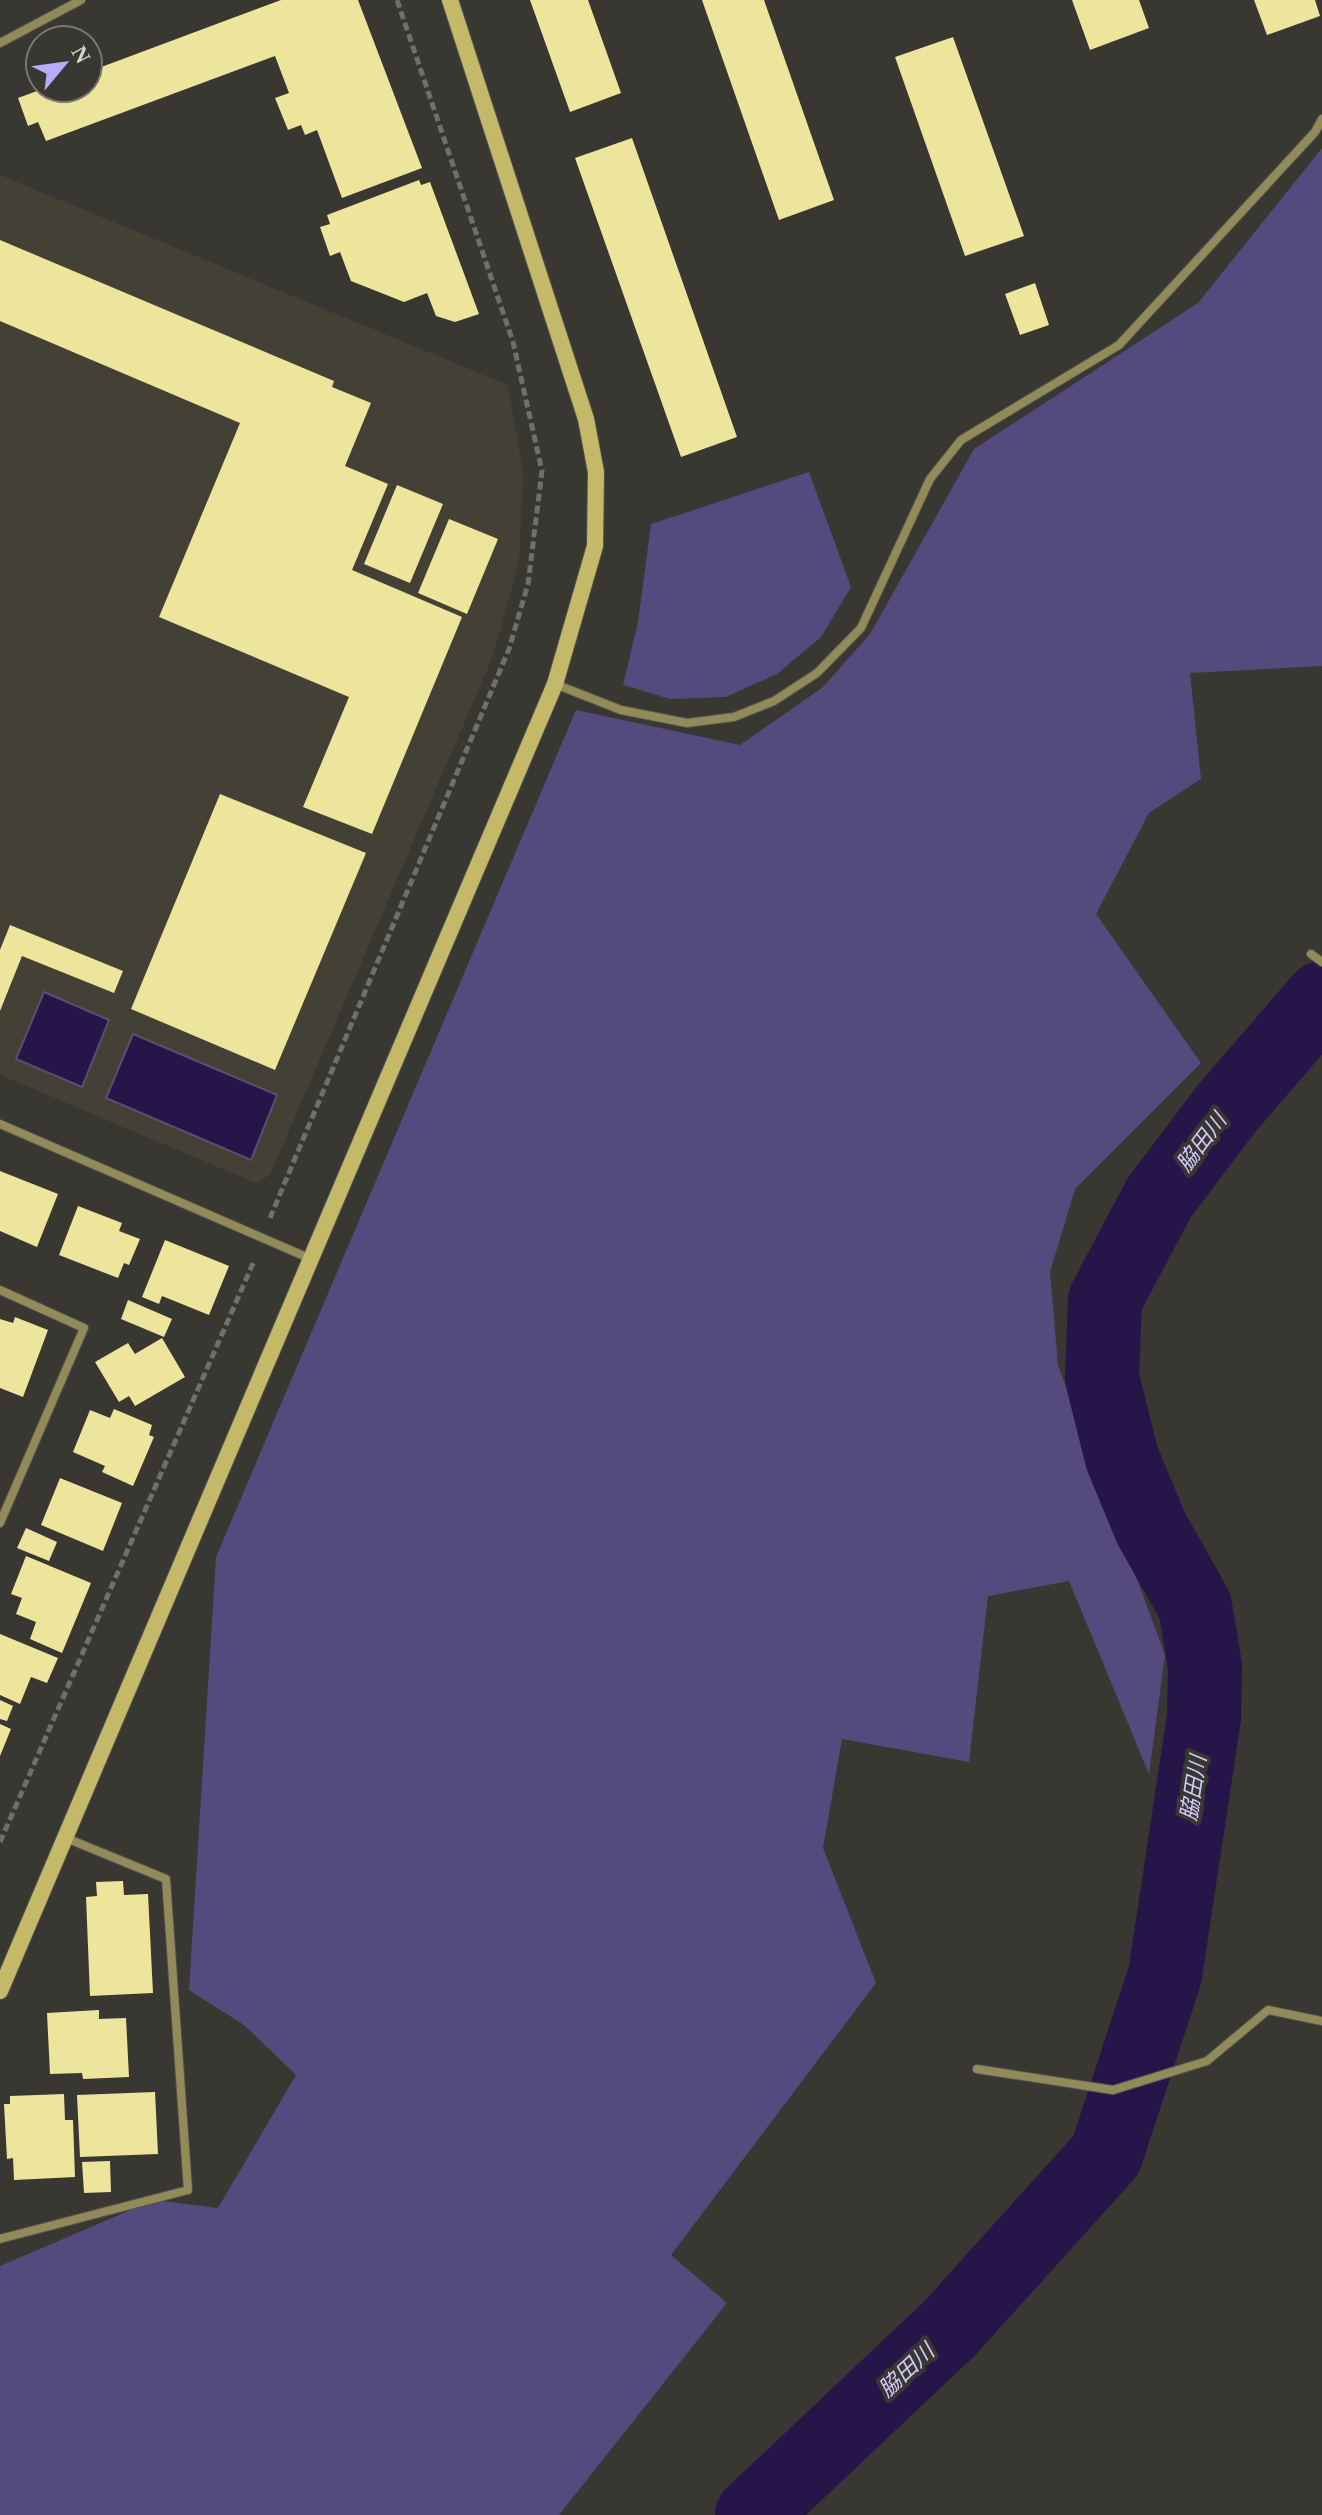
<svg xmlns="http://www.w3.org/2000/svg" width="1322" height="2515" viewBox="0 0 1322 2515" font-family="'Times New Roman','Noto Sans JP',serif">
<rect width="100%" height="100%" fill="#383732"/>
<!-- built -->
<path fill="#434136" d="M0 175 508 385 523 472 519 562 493 656 270 1175 256 1183 0 1075Z"/>
<!-- green -->
<g fill="#554a7e">
<path d="M1322 148V666L1190 673 1201 779 1149 813 1096 914 1201 1063 1075 1189 1050 1272 1058 1365 1165 1655 1149 1774 1069 1581 988 1596 969 1762 842 1739 823 1848 876 1983 671 2255 727 2303 559 2515H0V2266L154 2200 218 2208 296 2075 244 2025 189 1990 216 1557 576 710 740 745 823 687 870 634 974 449 1198 303Z"/>
<path d="M809 472 851 587 821 637 777 674 726 697 670 699 623 685 638 622 651 524Z"/>
</g>
<!-- water -->
<g fill="#251549" stroke="#5a4f72" stroke-width="2">
<path d="M44 992 109 1020 82 1087 16 1059Z"/>
<path d="M133 1034 277 1095 251 1160 106 1098Z"/>
</g>
<g fill="none" stroke-linecap="round" stroke-linejoin="round">
<!-- river -->
<path stroke="#251549" stroke-width="74" d="M752 2515 950 2328 1106 2155 1165 1975 1204 1717 1205 1666 1195 1606 1151 1528 1122 1458 1102 1378 1105 1300 1159 1198 1227 1108 1322 998"/>
</g>
<!-- building -->
<g fill="#eee59d">
<path d="M281 0H358L422 168 342 198 317 130 305 135 301 125 288 130 275 98 289 93 275 56 46 141 38 122 28 126 18 98 45 88H88V72Z"/>
<path d="M530 0H588L621 93 570 112Z"/>
<path d="M702 0H764L834 200 779 220Z"/>
<path d="M1072 0H1139L1149 28 1090 50Z"/>
<path d="M1254 0H1315L1320 16 1267 35Z"/>
<path d="M953 37 1024 236 965 256 895 57Z"/>
<path d="M632 138 737 437 681 457 575 158Z"/>
<path d="M419 180 421 185 430 182 479 314 455 322 436 316 427 293 404 302 351 281 340 252 330 256 320 227 330 224 327 215Z"/>
<path d="M0 240 334 381 332 387 371 403 345 466 388 484 352 570 462 617 372 834 303 807 349 697 159 617 240 423 0 321Z"/>
<path d="M1035 283 1049 325 1020 335 1005 294Z"/>
<path d="M397 485 443 504 410 583 364 564Z"/>
<path d="M449 519 498 539 467 614 418 593Z"/>
<path d="M220 794 366 853 275 1070 131 1009Z"/>
<path d="M10 925 123 971 114 993 22 956 0 1011V950Z"/>
<path d="M0 1171 58 1194 37 1247 0 1231Z"/>
<path d="M78 1206 122 1223 119 1231 140 1239 129 1265 124 1263 118 1278 59 1255Z"/>
<path d="M165 1240 229 1266 209 1315 162 1296 159 1304 142 1297Z"/>
<path d="M128 1300 172 1319 164 1337 121 1319Z"/>
<path d="M15 1317 48 1330 23 1397 0 1388V1319L13 1323Z"/>
<path d="M162 1338 185 1377 135 1406 129 1396 119 1402 95 1362 128 1343 135 1354Z"/>
<path d="M114 1409 152 1425 149 1435 154 1437 133 1486 102 1472 105 1466 73 1452 90 1410 110 1418Z"/>
<path d="M60 1478 122 1503 103 1551 41 1525Z"/>
<path d="M26 1528 57 1542 49 1561 17 1548Z"/>
<path d="M26 1556 91 1583 62 1653 30 1639 36 1622 16 1614 22 1598 11 1594Z"/>
<path d="M0 1634 58 1658 47 1683 31 1677 20 1704 0 1695Z"/>
<path d="M0 1700 13 1706 7 1721 0 1719Z"/>
<path d="M0 1724 11 1729 0 1756Z"/>
<path d="M123 1881 124 1895 148 1894 153 1993 90 1996 86 1897 97 1896 96 1882Z"/>
<path d="M99 2010V2019L126 2018 129 2077 83 2079 82 2073 50 2074 47 2013Z"/>
<path d="M155 2092 158 2154 80 2157 77 2095Z"/>
<path d="M64 2094 65 2120H73L75 2177 14 2180 13 2158 7 2159 4 2104H10V2096Z"/>
<path d="M110 2161 111 2192 84 2193 82 2162Z"/>
</g>
<g fill="none" stroke-linecap="round" stroke-linejoin="round">
<defs>
<g id="street">
<path d="M0 43 81 0"/>
<path d="M555 684 621 710 687 723 734 717 774 701 817 673 861 628 930 479 961 440 1119 345 1315 132 1322 119"/>
<path d="M1311 954 1322 962"/>
<path d="M0 1124 311 1259"/>
<path d="M0 1290 84 1328 0 1523"/>
<path d="M977 2069 1113 2090 1207 2061 1268 2010 1322 2021"/>
<path d="M0 2239 188 2190 166 1879 66 1838"/>
</g>
<path id="secondary" d="M0 1991 555 684 595 546 596 472 586 419 450 0"/>
</defs>
<!-- street casing -->
<use href="#street" stroke="#54534f" stroke-width="10"/>
<!-- secondary casing -->
<use href="#secondary" stroke="#54534f" stroke-width="18"/>
<!-- path -->
<g stroke="#706f6b" stroke-width="5" stroke-dasharray="8 4" stroke-linecap="butt">
<path d="M270 1218 509 649 528 584 542 471 513 342 397 0"/>
<path d="M0 1842 254 1261"/>
</g>
<!-- street -->
<use href="#street" stroke="#918b59" stroke-width="8"/>
<!-- secondary -->
<use href="#secondary" stroke="#c4b969" stroke-width="16"/>
</g>
<g text-anchor="middle" stroke-width="8" stroke-linejoin="round" paint-order="stroke">
<!-- water labels -->
<g font-size="22" font-style="italic" fill="#d3caff" stroke="#383732">
<text transform="translate(1201 1142) rotate(-53)" y="8">脇田川</text>
<text transform="translate(1193 1788) rotate(-81)" y="8">脇田川</text>
<text transform="translate(906 2370) rotate(-43)" y="8">脇田川</text>
</g>
</g>
<!-- north arrow -->
<g transform="translate(64 64) rotate(61)"><circle r="38" fill="#383732" stroke="#777672" stroke-width="2"/>
<path d="M0-6L14 30L0 20L-14 30Z" fill="#b9abf7"/>
<text y="-12" font-size="22" font-weight="bold" text-anchor="middle" fill="#d5d5d2">N</text>
</g>
</svg>
